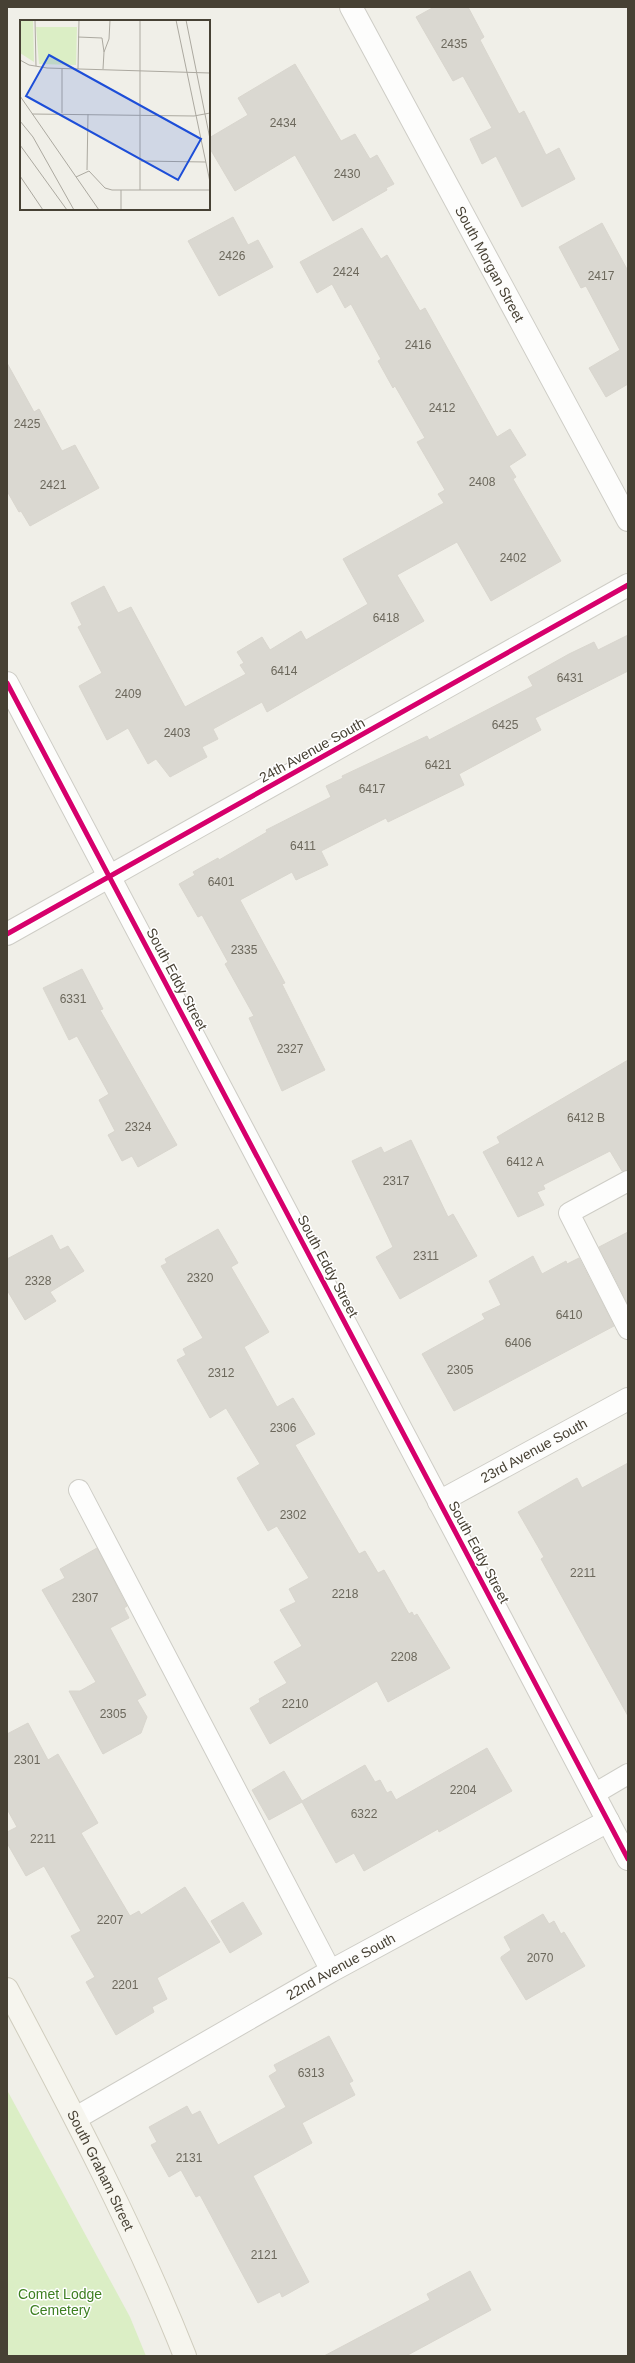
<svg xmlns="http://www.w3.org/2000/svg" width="635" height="2363" viewBox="0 0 635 2363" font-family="Arial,sans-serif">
<rect width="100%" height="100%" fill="#f0efe8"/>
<!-- green -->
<path fill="#dbeec5" d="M7 2090 130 2317 146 2356H7Z"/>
<!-- building -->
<g fill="#dad8d1" stroke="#d9d6ce">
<path d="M434 7H468L484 37 480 40 519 114 524 111 546 155 559 148 575 179 522 207 496 156 482 164 470 139 492 128 463 76 453 81 416 17Z"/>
<path d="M295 64 341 141 355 134 370 159 377 155 394 184 386 188 387 190 333 221 295 155 235 191 209 147V138L248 115 238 98Z"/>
<path d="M233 217 248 245 258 240 273 267 219 296 188 241Z"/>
<path d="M602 223 628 271V384L606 397 589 368 620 350 586 286 581 288 559 247Z"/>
<path d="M362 228 381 259 387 255 420 311 425 308 497 437 510 429 526 455 509 466 516 477 513 479 561 561 491 601 457 542 397 575 424 621 267 712 262 702 213 729 218 739 202 747 207 757 170 777 156 759 148 764 128 728 107 740 79 686 102 673 78 627 82 625 71 603 104 586 118 613 131 607 185 707 246 674 240 665 244 663 237 652 262 637 270 650 301 631 306 640 368 604 343 559 444 503 438 494 445 490 417 442 425 438 395 386 393 388 378 361 381 359 351 304 345 308 332 284 317 293 300 262Z"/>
<path d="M7 363 34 412 39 409 62 451 75 445 99 488 30 526 21 511 19 512 7 491Z"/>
<path d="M628 635V671L535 718 541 730 459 774 464 785 388 822 386 818 321 851 328 865 296 880 292 872 240 900 285 983 282 984 325 1070 282 1091 249 1018 254 1016 225 964 228 962 202 915 198 917 179 884 195 875 193 872 218 858 219 860 267 832 266 830 331 797 326 786 343 778 342 776 427 736 429 740 533 686 528 677 569 654 594 642 598 650Z"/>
<path d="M82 969 103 1009 100 1010 177 1145 138 1167 132 1156 122 1161 108 1135 115 1131 99 1100 109 1094 77 1036 69 1040 43 988Z"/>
<path d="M628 1060V1170L622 1171 610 1151 543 1185 545 1189 537 1192 544 1205 518 1217 483 1152 500 1143 497 1137Z"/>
<path d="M411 1140 448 1217 453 1214 477 1256 400 1299 376 1257 393 1247 352 1161 381 1147 384 1153Z"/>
<path d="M218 1229 238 1263 231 1267 269 1332 244 1347 277 1407 293 1398 315 1434 295 1445 359 1554 365 1551 378 1573 384 1570 409 1614 412 1612 414 1616 417 1614 450 1668 388 1702 377 1681 270 1744 250 1708 260 1702 259 1699 287 1683 274 1662 302 1646 280 1610 296 1602 289 1589 309 1578 277 1526 268 1531 237 1478 260 1464 226 1408 210 1418 177 1360 186 1355 183 1349 203 1338 161 1266 167 1263 165 1259Z"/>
<path d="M628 1232V1304L599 1247Z"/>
<path d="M52 1235 60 1250 68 1246 84 1271 50 1292 56 1301 25 1320 7 1290V1259Z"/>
<path d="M533 1256 542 1274 566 1261 567 1264 579 1258 614 1326 454 1411 422 1354 485 1319 482 1314 501 1305 489 1281Z"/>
<path d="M628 1463V1716L541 1559 544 1557 518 1512 577 1478 582 1488Z"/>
<path d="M97 1548 127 1606 124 1608 129 1618 110 1628 146 1695 137 1700 147 1717 141 1733 103 1754 69 1691H80L96 1682 42 1590 65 1578 60 1569Z"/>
<path d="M28 1723 48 1760 58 1754 98 1823 81 1833 130 1916 139 1911 141 1915 185 1887 220 1942 157 1978 167 1999 152 2007 154 2012 116 2035 86 1982 95 1977 71 1936 81 1931 44 1866 26 1876 7 1843V1832L17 1827 7 1809V1734Z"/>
<path d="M487 1748 512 1791 439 1832 438 1829 364 1871 354 1853 336 1863 302 1802 269 1820 252 1790 284 1771 302 1801 365 1765 375 1782 380 1780 387 1793 391 1791 396 1800Z"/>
<path d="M243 1902 262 1934 230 1953 211 1921Z"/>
<path d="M543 1914 549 1924 554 1921 561 1934 564 1932 585 1966 526 2000 501 1959V1957L511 1950 504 1937Z"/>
<path d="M329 2036 353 2081 349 2083 355 2095 302 2123 312 2143 253 2176 309 2282 282 2297 280 2292 258 2303 200 2195 196 2197 181 2170 169 2177 151 2145 157 2142 149 2127 187 2106 192 2115 200 2111 218 2145 286 2107 269 2076 277 2071 274 2065Z"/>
<path d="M470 2271 491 2310 406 2356H324L430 2300 427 2294Z"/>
</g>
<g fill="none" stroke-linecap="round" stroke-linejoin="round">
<defs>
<g id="lane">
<path d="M628 1181 569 1213 628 1329"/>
<path d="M79 1490 331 1971"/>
<path d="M594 1794 628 1774"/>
</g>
<g id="street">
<path id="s1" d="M351 7 628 520"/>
<path d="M7 683 628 1859"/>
<path d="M7 934 628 585"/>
<path id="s2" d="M439 1502 628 1399"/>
<path id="s3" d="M76 2118 331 1971 608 1821"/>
</g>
<g id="secondary">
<path id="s4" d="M7 1989C71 2109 135 2230 185 2356"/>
</g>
</defs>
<!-- lane casing -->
<use href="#lane" stroke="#cecdc6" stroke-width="22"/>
<!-- street casing -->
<use href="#street" stroke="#cecdc6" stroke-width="24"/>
<!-- secondary casing -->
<use href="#secondary" stroke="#d0cdbe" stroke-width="24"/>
<!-- lane -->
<use href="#lane" stroke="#fdfdfc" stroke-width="20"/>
<!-- street -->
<use href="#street" stroke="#fdfdfc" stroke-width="22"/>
<!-- secondary -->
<use href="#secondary" stroke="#f6f5ee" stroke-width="22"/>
<defs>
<g id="cycleway">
<path d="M7 683 628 1859"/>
<path d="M7 934 628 585"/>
</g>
</defs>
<!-- cycleway casing -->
<use href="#cycleway" stroke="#fff" stroke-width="8"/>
<!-- cycleway -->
<use href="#cycleway" stroke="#d6006c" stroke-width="5"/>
</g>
<g text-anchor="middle" stroke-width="3" stroke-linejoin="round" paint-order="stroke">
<!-- number labels -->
<g font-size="12" fill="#6c685c">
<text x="454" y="48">2435</text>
<text x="283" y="127">2434</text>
<text x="347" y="178">2430</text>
<text x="232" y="260">2426</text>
<text x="346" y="276">2424</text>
<text x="601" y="280">2417</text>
<text x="418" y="349">2416</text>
<text x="442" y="412">2412</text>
<text x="27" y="428">2425</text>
<text x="482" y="486">2408</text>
<text x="53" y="489">2421</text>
<text x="513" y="562">2402</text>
<text x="386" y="622">6418</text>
<text x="284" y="675">6414</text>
<text x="570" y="682">6431</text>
<text x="128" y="698">2409</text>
<text x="505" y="729">6425</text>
<text x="177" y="737">2403</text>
<text x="438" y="769">6421</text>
<text x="372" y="793">6417</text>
<text x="303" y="850">6411</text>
<text x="221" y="886">6401</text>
<text x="244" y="954">2335</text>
<text x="73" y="1003">6331</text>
<text x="290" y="1053">2327</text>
<text x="586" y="1122">6412 B</text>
<text x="138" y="1131">2324</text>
<text x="525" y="1166">6412 A</text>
<text x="396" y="1185">2317</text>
<text x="426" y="1260">2311</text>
<text x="200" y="1282">2320</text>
<text x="38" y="1285">2328</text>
<text x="569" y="1319">6410</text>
<text x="518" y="1347">6406</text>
<text x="460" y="1374">2305</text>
<text x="221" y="1377">2312</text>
<text x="283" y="1432">2306</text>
<text x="293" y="1519">2302</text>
<text x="583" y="1577">2211</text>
<text x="345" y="1598">2218</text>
<text x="85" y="1602">2307</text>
<text x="404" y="1661">2208</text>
<text x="295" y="1708">2210</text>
<text x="113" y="1718">2305</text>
<text x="27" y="1764">2301</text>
<text x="463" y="1794">2204</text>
<text x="364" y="1818">6322</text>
<text x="43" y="1843">2211</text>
<text x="110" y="1924">2207</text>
<text x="540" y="1962">2070</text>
<text x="125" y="1989">2201</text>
<text x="311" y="2077">6313</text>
<text x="189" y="2162">2131</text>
<text x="264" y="2259">2121</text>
</g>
<!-- street labels -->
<g font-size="14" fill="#474134" stroke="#fff">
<text dy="5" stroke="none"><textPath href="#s1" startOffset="292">South Morgan Street</textPath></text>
<text transform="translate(312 750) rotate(-29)" y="5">24th Avenue South</text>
<text transform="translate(177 979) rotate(62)" y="5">South Eddy Street</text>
<text transform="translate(328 1266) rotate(62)" y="5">South Eddy Street</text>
<text dy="5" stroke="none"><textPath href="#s2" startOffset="108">23rd Avenue South</textPath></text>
<text transform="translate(479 1552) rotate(62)" y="5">South Eddy Street</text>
<text dy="5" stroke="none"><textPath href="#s3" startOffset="305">22nd Avenue South</textPath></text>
<text dy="5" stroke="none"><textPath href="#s4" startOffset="204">South Graham Street</textPath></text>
</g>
<!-- park labels -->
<g font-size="14" fill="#3d7f21" stroke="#fff">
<text x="60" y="2299">Comet Lodge<tspan x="60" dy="16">Cemetery</tspan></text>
</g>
</g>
<!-- overview -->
<g transform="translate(20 20)">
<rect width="190" height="190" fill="#f0efe8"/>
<path d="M0 0H13L14 42 0 33ZM16 7H57L56 45 19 44Z" fill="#dbeec5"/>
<path fill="none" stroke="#aca9a0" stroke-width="1" d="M15 0 16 46M120 0V170M156 0 190 162M166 0 190 119M58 17 82 18 84 32M0 40 9 45 27 48 190 53M42 49V93M58 49 59 0M83 49 84 32 89 19 90 0M0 76 79 190M12 94 174 96 190 93M0 101 13 117 54 190M0 125 47 190M121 141 186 142M67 150 68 94M0 156 23 190M56 157 69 151 85 168 92 170H190M101 170V190"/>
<path fill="#1d4ed8" fill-opacity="0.15" stroke="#1d4ed8" stroke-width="2" d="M29 35 181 119 158 160 6 76Z"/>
<rect width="190" height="190" fill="none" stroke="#474134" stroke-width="2"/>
</g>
<!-- border -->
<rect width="635" height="2363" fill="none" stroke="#474134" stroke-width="16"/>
</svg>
